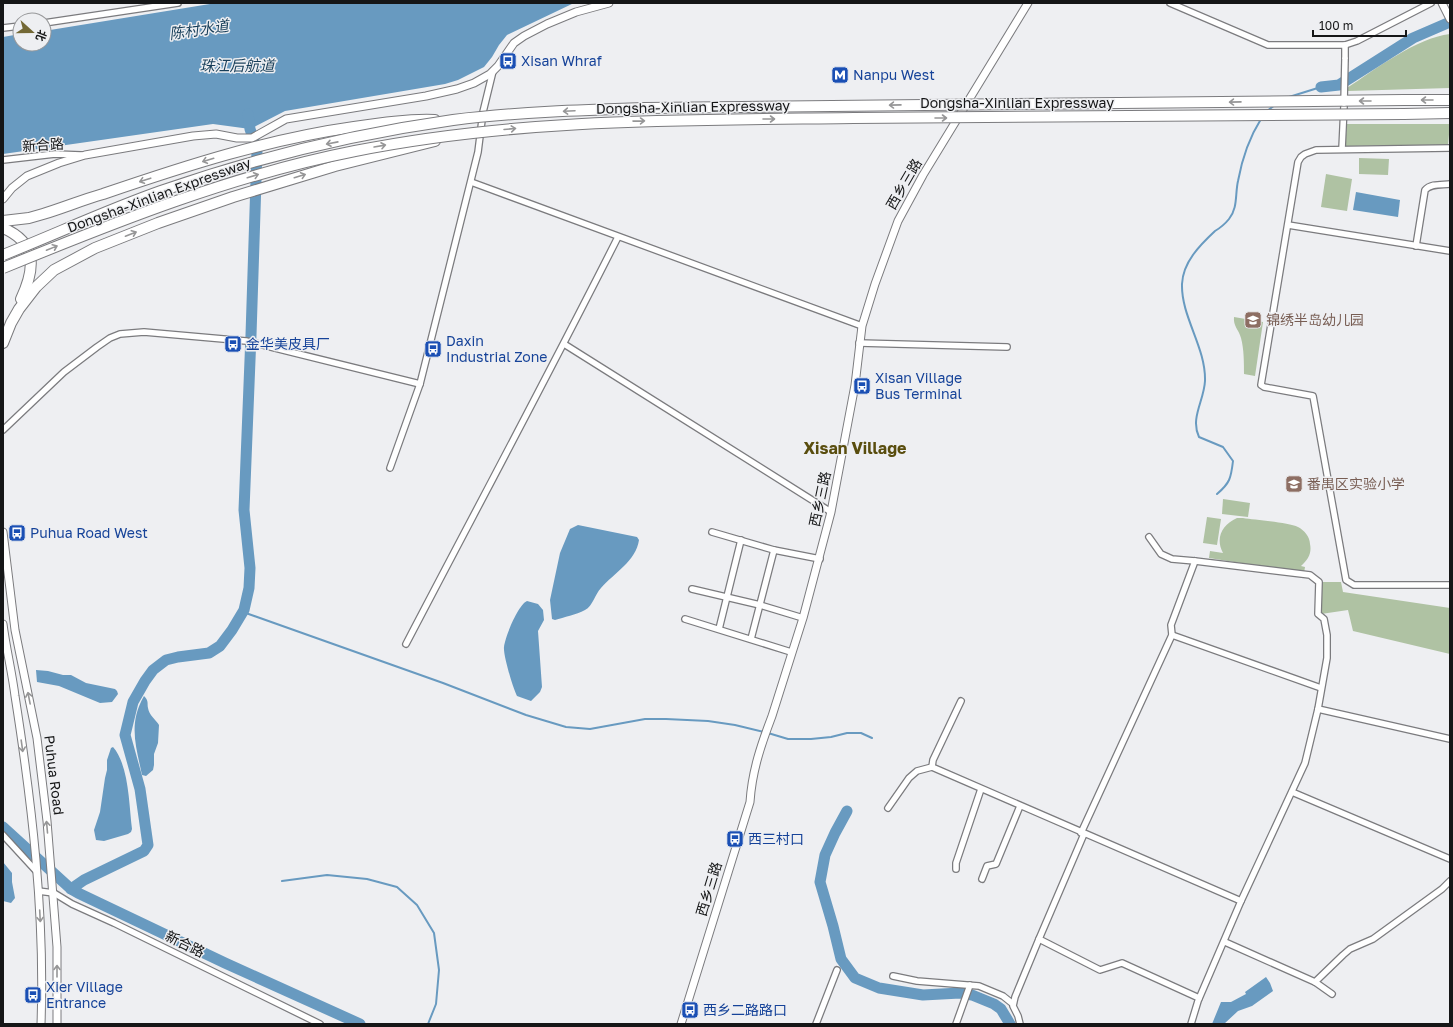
<svg xmlns="http://www.w3.org/2000/svg" width="1453" height="1027" viewBox="0 0 1453 1027" font-family="'Golos Text','Noto Sans SC',sans-serif">
<rect width="100%" height="100%" fill="#eeeff2"/>
<!-- green -->
<g fill="#afc2a3">
<path d="M1450 34V88L1348 91 1347 88C1376 69 1416 38 1450 34Z"/>
<path d="M1347 124H1450L1448 145 1345 146Z"/>
<path d="M1359 158 1389 159 1388 175 1359 174Z"/>
<path d="M1326 174 1352 179 1347 211 1321 207Z"/>
<path d="M1234 317 1263 322 1255 376 1244 374C1244 363 1244 349 1241 338 1239 330 1233 326 1234 317Z"/>
<path d="M1223 499 1250 503 1248 517 1222 514Z"/>
<path d="M1207 517 1221 519 1217 545 1203 543Z"/>
<path d="M1237 518H1243C1255 520 1288 522 1298 527 1304 530 1310 537 1310 544 1312 553 1308 560 1301 566L1305 567 1304 573 1209 558 1210 551 1223 553C1215 538 1222 525 1237 518Z"/>
<path d="M1322 582H1341L1343 592 1450 608V654L1353 631 1348 610 1321 614Z"/>
</g>
<!-- water -->
<g fill="#689ac0">
<path d="M216 3H574L507 35 499 45 492 57 484 67 458 80 445 84 285 111 250 129 213 124 3 154V37L20 34V44H44V31Z"/>
<path d="M1356 192 1400 200 1398 217 1353 210Z"/>
<path d="M578 525 637 537 639 540C636 561 614 573 601 588 595 594 593 606 585 610 576 615 564 617 555 620L552 619 550 600 560 553 570 529Z"/>
<path d="M527 601 538 604 543 610 544 620 538 631 542 687 540 692 531 701 517 696C513 688 503 655 504 647 505 637 518 605 527 601Z"/>
<path d="M36 670 48 671 63 675H71L86 683 115 689 117 691 118 694 112 702 100 703 59 686 37 682Z"/>
<path d="M144 696C149 701 147 703 148 708 149 715 156 720 159 725L158 743 154 754V765L153 770 146 776 142 775C136 746 128 724 144 696Z"/>
<path d="M113 747C129 765 129 805 132 829L131 832 128 834 104 841 96 840 94 830 100 812 105 778 107 770V760L111 748Z"/>
<path d="M3 862 12 873V882L15 898 11 903 3 901Z"/>
<path d="M1266 977 1270 983 1273 991 1252 1006 1238 1011 1224 1024H1212L1221 1002H1231L1246 994 1245 992Z"/>
</g>
<g fill="none" stroke-linecap="round" stroke-linejoin="round">
<!-- stream -->
<g stroke="#689ac0" stroke-width="2">
<path d="M1289 97 1321 87"/>
<path d="M1267 111 1275 105"/>
<path d="M1217 494C1230 483 1231 478 1233 461L1223 447 1199 437C1190 418 1204 401 1205 381 1206 347 1181 317 1182 284 1183 262 1200 245 1215 231 1220 228 1225 224 1229 219 1238 208 1235 194 1238 181 1242 159 1249 138 1261 119"/>
<path d="M243 612 443 683 526 715 566 727 590 729 645 719H666L708 721 735 725 764 732"/>
<path d="M768 733 788 739H811L831 737 847 733H861L872 738"/>
<path d="M282 881 327 875 367 879 397 887 417 905 434 933 439 970 436 1004 428 1024"/>
</g>
<!-- river -->
<g stroke="#689ac0" stroke-width="11">
<path d="M1321 87 1339 85 1413 38 1450 22"/>
<path d="M248 114 250 129 257 150 251 335 244 510 250 568 249 588 244 610 232 630 220 646 209 653 178 657 166 660 153 670 145 681 133 702 125 735 140 789 148 845 144 851 84 880 71 889 78 893 225 963 360 1024"/>
<path d="M847 811 835 833 825 855 820 882 833 926 841 959 855 978 879 988 923 995 960 993 972 995 994 1004 1001 1009 1010 1024"/>
<path d="M3 827 71 889"/>
</g>
<defs>
<g id="minor">
<path d="M1170 3 1268 45H1345L1357 41 1431 3"/>
<path d="M44 23 178 3"/>
<path d="M3 28 20 26"/>
<path d="M1345 59V45"/>
<path d="M1450 148 1316 150 1305 154 1301 157 1298 162 1261 385 1264 387 1313 396 1346 580 1354 585H1450"/>
<path d="M1342 149 1344 106"/>
<path d="M3 160 55 154 81 155"/>
<path d="M471 182 862 326"/>
<path d="M1288 225 1450 251"/>
<path d="M1416 246 1425 190C1431 183 1442 185 1450 184"/>
<path d="M859 343 1007 347"/>
<path d="M564 344 831 512"/>
<path d="M3 430 64 372 97 347 110 338 120 334 144 332 246 341 420 384"/>
<path d="M390 468 420 384 478 152 483 112 493 71"/>
<path d="M712 532 774 550 820 559"/>
<path d="M1149 537 1161 554 1172 559 1195 561 1310 575 1319 582 1318 614 1324 619 1327 635V658L1318 709 1305 763 1241 901 1198 1001 1191 1024"/>
<path d="M692 589 760 605 803 618"/>
<path d="M685 619 791 652"/>
<path d="M719 629 741 540"/>
<path d="M1172 635 1321 688"/>
<path d="M751 639 774 550"/>
<path d="M406 644C477 508 549 374 618 237"/>
<path d="M961 701 933 760 932 767 1241 901"/>
<path d="M1318 709 1450 739"/>
<path d="M1292 792 1450 859"/>
<path d="M888 808 909 778 917 771 932 767"/>
<path d="M1081 833 1172 635 1171 625 1195 561"/>
<path d="M1084 834 1039 939 1100 970 1122 963 1199 998"/>
<path d="M3 835 37 872"/>
<path d="M956 869V863L981 789"/>
<path d="M982 879 987 866 996 864 1020 806"/>
<path d="M38 891 54 893 72 904 114 923 320 1024"/>
<path d="M1225 942 1315 982 1332 994"/>
<path d="M893 976 917 981 979 986 1003 996 1013 1004"/>
<path d="M1315 982 1343 955 1350 949 1373 939 1442 889 1450 881"/>
<path d="M816 1024 837 970"/>
<path d="M956 1024 970 985"/>
<path d="M1020 1024 1018 1016 1013 1006 1015 997 1039 939"/>
</g>
<g id="tertiary">
<path d="M1442 3 1450 19"/>
<path d="M3 199 12 188 27 176 59 163 85 155 193 136 216 134 237 138H252L286 119 426 96 457 89 474 83 490 74 498 66 514 43 524 36 547 24 576 12 609 3"/>
<path d="M681 1024 750 802C752 771 761 745 772 716L803 618 831 512 855 385 862 326 875 284 898 221 923 175 1028 3"/>
</g>
<g id="secondary">
<path d="M3 532 15 630 37 738 47 821 57 947V1024"/>
<path d="M3 624C6 648 12 672 15 696 32 804 45 914 41 1024"/>
</g>
<g id="motorway">
<path d="M1404 100H1450"/>
<path d="M1404 114 1450 113"/>
<path d="M3 221 29 218 43 214C63 208 82 200 103 194 185 166 268 139 354 127 381 123 408 119 435 120"/>
<path d="M3 228C38 243 35 269 21 299"/>
<path d="M3 343 11 323 19 309 36 287 54 270 95 248 158 223 233 197 335 166 435 141"/>
</g>
</defs>
<!-- minor casing -->
<use href="#minor" stroke="#7b7b7e" stroke-width="8"/>
<!-- tertiary casing -->
<use href="#tertiary" stroke="#7b7b7e" stroke-width="9"/>
<!-- secondary casing -->
<use href="#secondary" stroke="#7b7b7e" stroke-width="9"/>
<!-- motorway casing -->
<use href="#motorway" stroke="#7b7b7e" stroke-width="12"/>
<!-- minor -->
<use href="#minor" stroke="#fff" stroke-width="5.5"/>
<!-- tertiary -->
<use href="#tertiary" stroke="#fff" stroke-width="7"/>
<!-- secondary -->
<use href="#secondary" stroke="#fff" stroke-width="7"/>
<!-- motorway -->
<use href="#motorway" stroke="#fff" stroke-width="10"/>
<defs>
<path id="minor-bridge" d="M1344 103 1345 59"/>
<g id="motorway-bridge">
<path d="M3 255C56 234 107 210 161 191 255 158 354 134 453 120 517 112 582 110 646 108L1404 100"/>
<path d="M3 268C118 221 233 175 355 151 520 118 686 120 854 118 1037 117 1221 115 1404 114"/>
</g>
</defs>
<!-- minor-bridge casing -->
<use href="#minor-bridge" stroke="#7b7b7e" stroke-width="8" stroke-linecap="butt"/>
<!-- motorway-bridge casing -->
<use href="#motorway-bridge" stroke="#7b7b7e" stroke-width="12" stroke-linecap="butt"/>
<!-- minor-bridge -->
<use href="#minor-bridge" stroke="#fff" stroke-width="5.5"/>
<!-- motorway-bridge -->
<use href="#motorway-bridge" stroke="#fff" stroke-width="10"/>
</g>
<!-- one-way arrows -->
<defs><path id="oneway-shaft" d="M-6 0H5M1.5-3L5.5 0L1.5 3" fill="none" stroke-width="1.6" stroke-linecap="round" stroke-linejoin="round"/></defs>
<g stroke="#969697">
<use href="#oneway-shaft" transform="translate(1427 100) rotate(180)"/>
<use href="#oneway-shaft" transform="translate(1365 101) rotate(180)"/>
<use href="#oneway-shaft" transform="translate(1235 102) rotate(179)"/>
<use href="#oneway-shaft" transform="translate(895 105) rotate(179)"/>
<use href="#oneway-shaft" transform="translate(569 111) rotate(177)"/>
<use href="#oneway-shaft" transform="translate(941 118)"/>
<use href="#oneway-shaft" transform="translate(769 119)"/>
<use href="#oneway-shaft" transform="translate(639 121) rotate(-1)"/>
<use href="#oneway-shaft" transform="translate(510 129) rotate(-5)"/>
<use href="#oneway-shaft" transform="translate(332 143) rotate(169)"/>
<use href="#oneway-shaft" transform="translate(380 146) rotate(-10)"/>
<use href="#oneway-shaft" transform="translate(208 160) rotate(163)"/>
<use href="#oneway-shaft" transform="translate(253 176) rotate(-17)"/>
<use href="#oneway-shaft" transform="translate(300 176) rotate(-17)"/>
<use href="#oneway-shaft" transform="translate(145 180) rotate(162)"/>
<use href="#oneway-shaft" transform="translate(131 234) rotate(-21)"/>
<use href="#oneway-shaft" transform="translate(52 248) rotate(-22)"/>
<use href="#oneway-shaft" transform="translate(29 698) rotate(-101)"/>
<use href="#oneway-shaft" transform="translate(22 746) rotate(82)"/>
<use href="#oneway-shaft" transform="translate(47 827) rotate(-95)"/>
<use href="#oneway-shaft" transform="translate(40 916) rotate(87)"/>
<use href="#oneway-shaft" transform="translate(57 971) rotate(-90)"/>
</g>
<!-- icons -->
<defs>
<symbol id="bus-square" viewBox="-11 -11 22 22"><rect x="-9" y="-9" width="18" height="18" rx="4" fill="#1a4fb4" stroke="#eeeff2"/><path d="M-5-6H5V4H4V6H2V4H-2V6H-4V4H-5ZM-3.5-4V0h7V-4ZM-3.5 1.2v1.5H-2V1.2ZM2 1.2v1.5H3.5V1.2Z" fill="#fff"/></symbol>
<symbol id="metro-square" viewBox="-11 -11 22 22"><rect x="-9" y="-9" width="18" height="18" rx="4" fill="#1a4fb4" stroke="#eeeff2"/><path d="M-5.5 5V-5H-3L0 0L3-5H5.5V5H3V-.5L0 4L-3-.5V5Z" fill="#fff"/></symbol>
<symbol id="school-square" viewBox="-11 -11 22 22"><rect x="-9" y="-9" width="18" height="18" rx="4" fill="#8d6e63" stroke="#eeeff2"/><path d="M0-5L7-2L0 1L-7-2ZM-4 1L0 2.5L4 1V4Q0 6-4 4Z" fill="#fff"/></symbol>
</defs>
<g fill-rule="evenodd">
<use href="#bus-square" x="498" y="51" width="20" height="20"/>
<use href="#metro-square" x="830" y="65" width="20" height="20"/>
<use href="#school-square" x="1243" y="310" width="20" height="20"/>
<use href="#bus-square" x="223" y="334" width="20" height="20"/>
<use href="#bus-square" x="423" y="339" width="20" height="20"/>
<use href="#bus-square" x="852" y="376" width="20" height="20"/>
<use href="#school-square" x="1284" y="474" width="20" height="20"/>
<use href="#bus-square" x="7" y="523" width="20" height="20"/>
<use href="#bus-square" x="725" y="829" width="20" height="20"/>
<use href="#bus-square" x="23" y="985" width="20" height="20"/>
<use href="#bus-square" x="680" y="1000" width="20" height="20"/>
</g>
<g text-anchor="middle" stroke-width="3" stroke-linejoin="round" paint-order="stroke">
<!-- transit labels -->
<g font-size="14" fill="#164399" stroke="#eeeff2" text-anchor="start">
<text x="521" y="66">Xisan Whraf</text>
<text x="853" y="80">Nanpu West</text>
<text x="446" y="346">Daxin<tspan x="446" dy="16">Industrial Zone</tspan></text>
<text x="246" y="349">金华美皮具厂</text>
<text x="875" y="383">Xisan Village<tspan x="875" dy="16">Bus Terminal</tspan></text>
<text x="30" y="538">Puhua Road West</text>
<text x="748" y="844">西三村口</text>
<text x="46" y="992">Xier Village<tspan x="46" dy="16">Entrance</tspan></text>
<text x="703" y="1015">西乡二路路口</text>
</g>
<!-- street labels -->
<g font-size="14" fill="#151617" stroke="#eeeff2">
<text x="1017" y="108">Dongsha-Xinlian Expressway</text>
<text transform="translate(693 107) rotate(-1)" y="5">Dongsha-Xinlian Expressway</text>
<text transform="translate(43 145) rotate(-4)" y="5">新合路</text>
<text transform="translate(904 184) rotate(-60)" y="5">西乡三路</text>
<text transform="translate(159 195) rotate(-20)" y="5">Dongsha-Xinlian Expressway</text>
<text transform="translate(820 499) rotate(-78)" y="5">西乡三路</text>
<text transform="translate(54 775) rotate(83)" y="5">Puhua Road</text>
<text transform="translate(709 889) rotate(-73)" y="5">西乡三路</text>
<text transform="translate(185 944) rotate(26)" y="5">新合路</text>
</g>
<!-- education labels -->
<g font-size="14" fill="#785e54" stroke="#eeeff2" text-anchor="start">
<text x="1266" y="325">锦绣半岛幼儿园</text>
<text x="1307" y="489">番禺区实验小学</text>
</g>
<!-- water labels -->
<g font-size="15" font-style="italic" fill="#173e59" stroke="#eeeff2">
<text transform="translate(199 30) rotate(-8)" y="5">陈村水道</text>
<text x="237" y="71">珠江后航道</text>
</g>
<!-- quarter labels -->
<g font-size="16" font-weight="bold" fill="#594d0e" stroke="#eeeff2">
<text x="855" y="454">Xisan Village</text>
</g>
</g>
<!-- border -->
<rect width="1453" height="1027" fill="none" stroke="#151617" stroke-width="8"/>
<!-- north arrow -->
<g transform="translate(32 32) rotate(111)"><circle r="19" fill="#eeeff2" stroke="#97989a"/>
<path d="M0-3L7 15L0 10L-7 15Z" fill="#736835"/>
<text y="-6" font-size="11" font-weight="bold" text-anchor="middle" fill="#151617">北</text>
</g>
<!-- scale -->
<path d="M1313 30v6h93v-6" fill="none" stroke="#151617" stroke-width="2"/>
<text x="1319" y="30" font-size="12" fill="#151617" stroke="#eeeff2" stroke-width="3" paint-order="stroke">100 m</text>
</svg>
